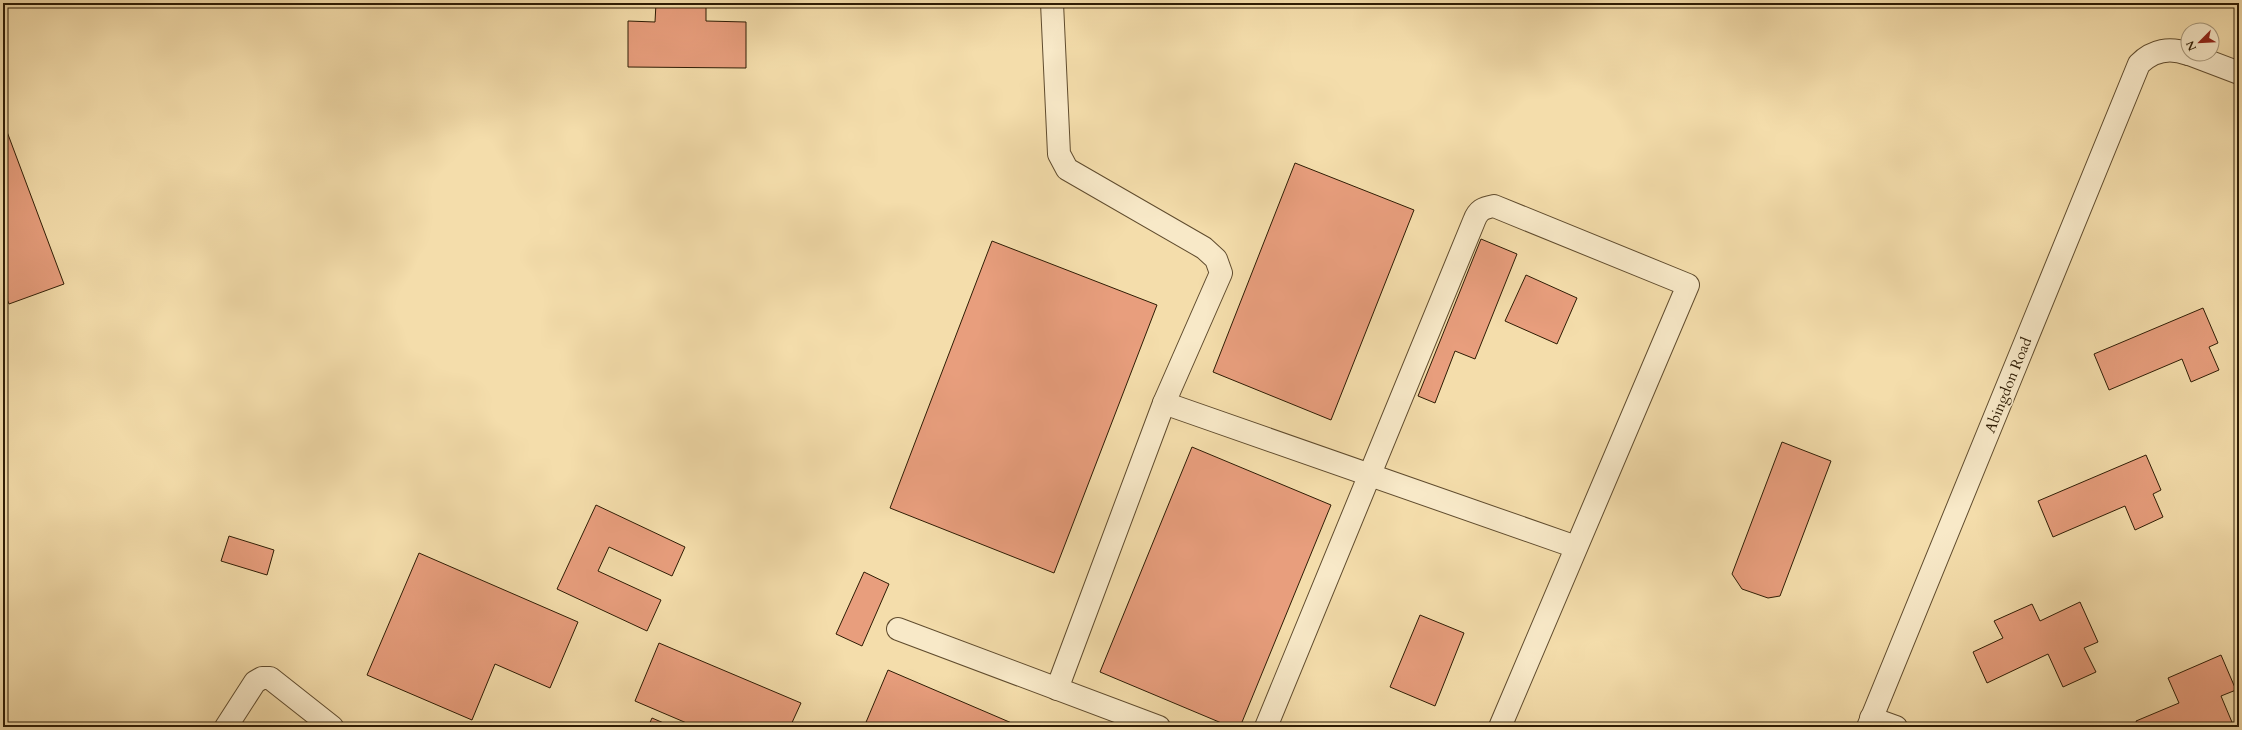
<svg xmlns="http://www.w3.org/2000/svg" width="2242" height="730" viewBox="0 0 2242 730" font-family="Cardo,serif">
<rect width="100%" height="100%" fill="#f4ddab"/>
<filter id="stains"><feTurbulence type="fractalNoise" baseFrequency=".005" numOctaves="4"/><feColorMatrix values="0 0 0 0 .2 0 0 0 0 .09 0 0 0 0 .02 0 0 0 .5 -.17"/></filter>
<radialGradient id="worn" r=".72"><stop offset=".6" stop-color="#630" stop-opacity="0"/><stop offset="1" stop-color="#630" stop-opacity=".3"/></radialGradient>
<!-- building -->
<g fill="#e89e7d" stroke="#2e1c04">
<path d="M656 3H706V21L746 22V68L628 67V21L655 22Z"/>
<path d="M3 121 64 284 9 304 3 289Z"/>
<path d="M1295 163 1414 210 1331 420 1213 372Z"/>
<path d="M1481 239 1517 254 1475 359 1455 351 1435 403 1418 396Z"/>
<path d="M992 241 1157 305 1054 573 890 508Z"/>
<path d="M1526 275 1577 298 1557 344 1505 321Z"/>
<path d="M2203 308 2218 343 2209 347 2219 370 2191 382 2182 359 2109 390 2094 354Z"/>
<path d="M1782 442 1831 461 1780 596 1768 598 1742 589 1732 574Z"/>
<path d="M1192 447 1331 505 1240 727H1231L1100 672Z"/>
<path d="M2146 455 2161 490 2153 494 2163 517 2135 530 2125 506 2053 537 2038 501Z"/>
<path d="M596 505 685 547 672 576 609 547 598 571 661 600 647 631 557 589Z"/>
<path d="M229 536 274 550 267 575 221 561Z"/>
<path d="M419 553 578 622 550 688 495 664 472 720 367 675Z"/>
<path d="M864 572 889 584 862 646 836 634Z"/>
<path d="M2080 602 2098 642 2084 648 2096 672 2063 687 2048 654 1987 683 1973 652 2003 638 1994 621 2032 604 2040 621Z"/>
<path d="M1420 615 1464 633 1435 706 1390 687Z"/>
<path d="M659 643 801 703 790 727H696L635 701Z"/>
<path d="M2221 655 2236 690 2221 696 2234 727H2138L2136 721 2179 703 2168 678Z"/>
<path d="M888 670 1021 727H864Z"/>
<path d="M652 718 673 727H648Z"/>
</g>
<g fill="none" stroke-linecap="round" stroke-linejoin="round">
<defs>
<g id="minor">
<path d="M1052 3 1059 154 1067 169 1204 248 1216 259 1221 273 1164 403 1057 689"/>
<path d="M2189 54 2239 73"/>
<path d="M1164 403 1576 547"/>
<path d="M898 629 1159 727"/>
<path d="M1871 718 1896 727"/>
<path d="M226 727 255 682 262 678H270L332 727"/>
<path d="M1266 727 1474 221C1478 210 1483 208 1494 206L1688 285 1500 727"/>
<path d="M1868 727 2139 64C2153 50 2170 47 2188 54"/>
</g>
</defs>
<!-- minor casing -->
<use href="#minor" stroke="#604c2e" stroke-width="24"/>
<!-- minor -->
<use href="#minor" stroke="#f8e9c8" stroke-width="22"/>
</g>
<g text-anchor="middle" stroke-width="3.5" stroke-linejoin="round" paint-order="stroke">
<!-- street labels -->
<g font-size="15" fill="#2e1c04" stroke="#f8e9c8">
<text transform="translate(2008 385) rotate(-68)" y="5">Abingdon Road</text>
</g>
</g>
<!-- margin -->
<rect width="2242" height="730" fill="none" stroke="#f4ddab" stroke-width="16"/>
<rect x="4" y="4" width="2234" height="722" fill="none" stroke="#2e1c04" stroke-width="2"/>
<rect x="8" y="8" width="2226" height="714" fill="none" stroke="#2e1c04"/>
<!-- north arrow -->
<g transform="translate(2200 42) rotate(246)"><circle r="19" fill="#f8e9c8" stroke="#a7977a"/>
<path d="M0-3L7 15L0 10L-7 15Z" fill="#8f2418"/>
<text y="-6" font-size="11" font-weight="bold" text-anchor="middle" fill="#2e1c04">N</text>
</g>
<rect width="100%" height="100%" filter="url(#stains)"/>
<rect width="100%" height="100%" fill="url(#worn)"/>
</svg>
